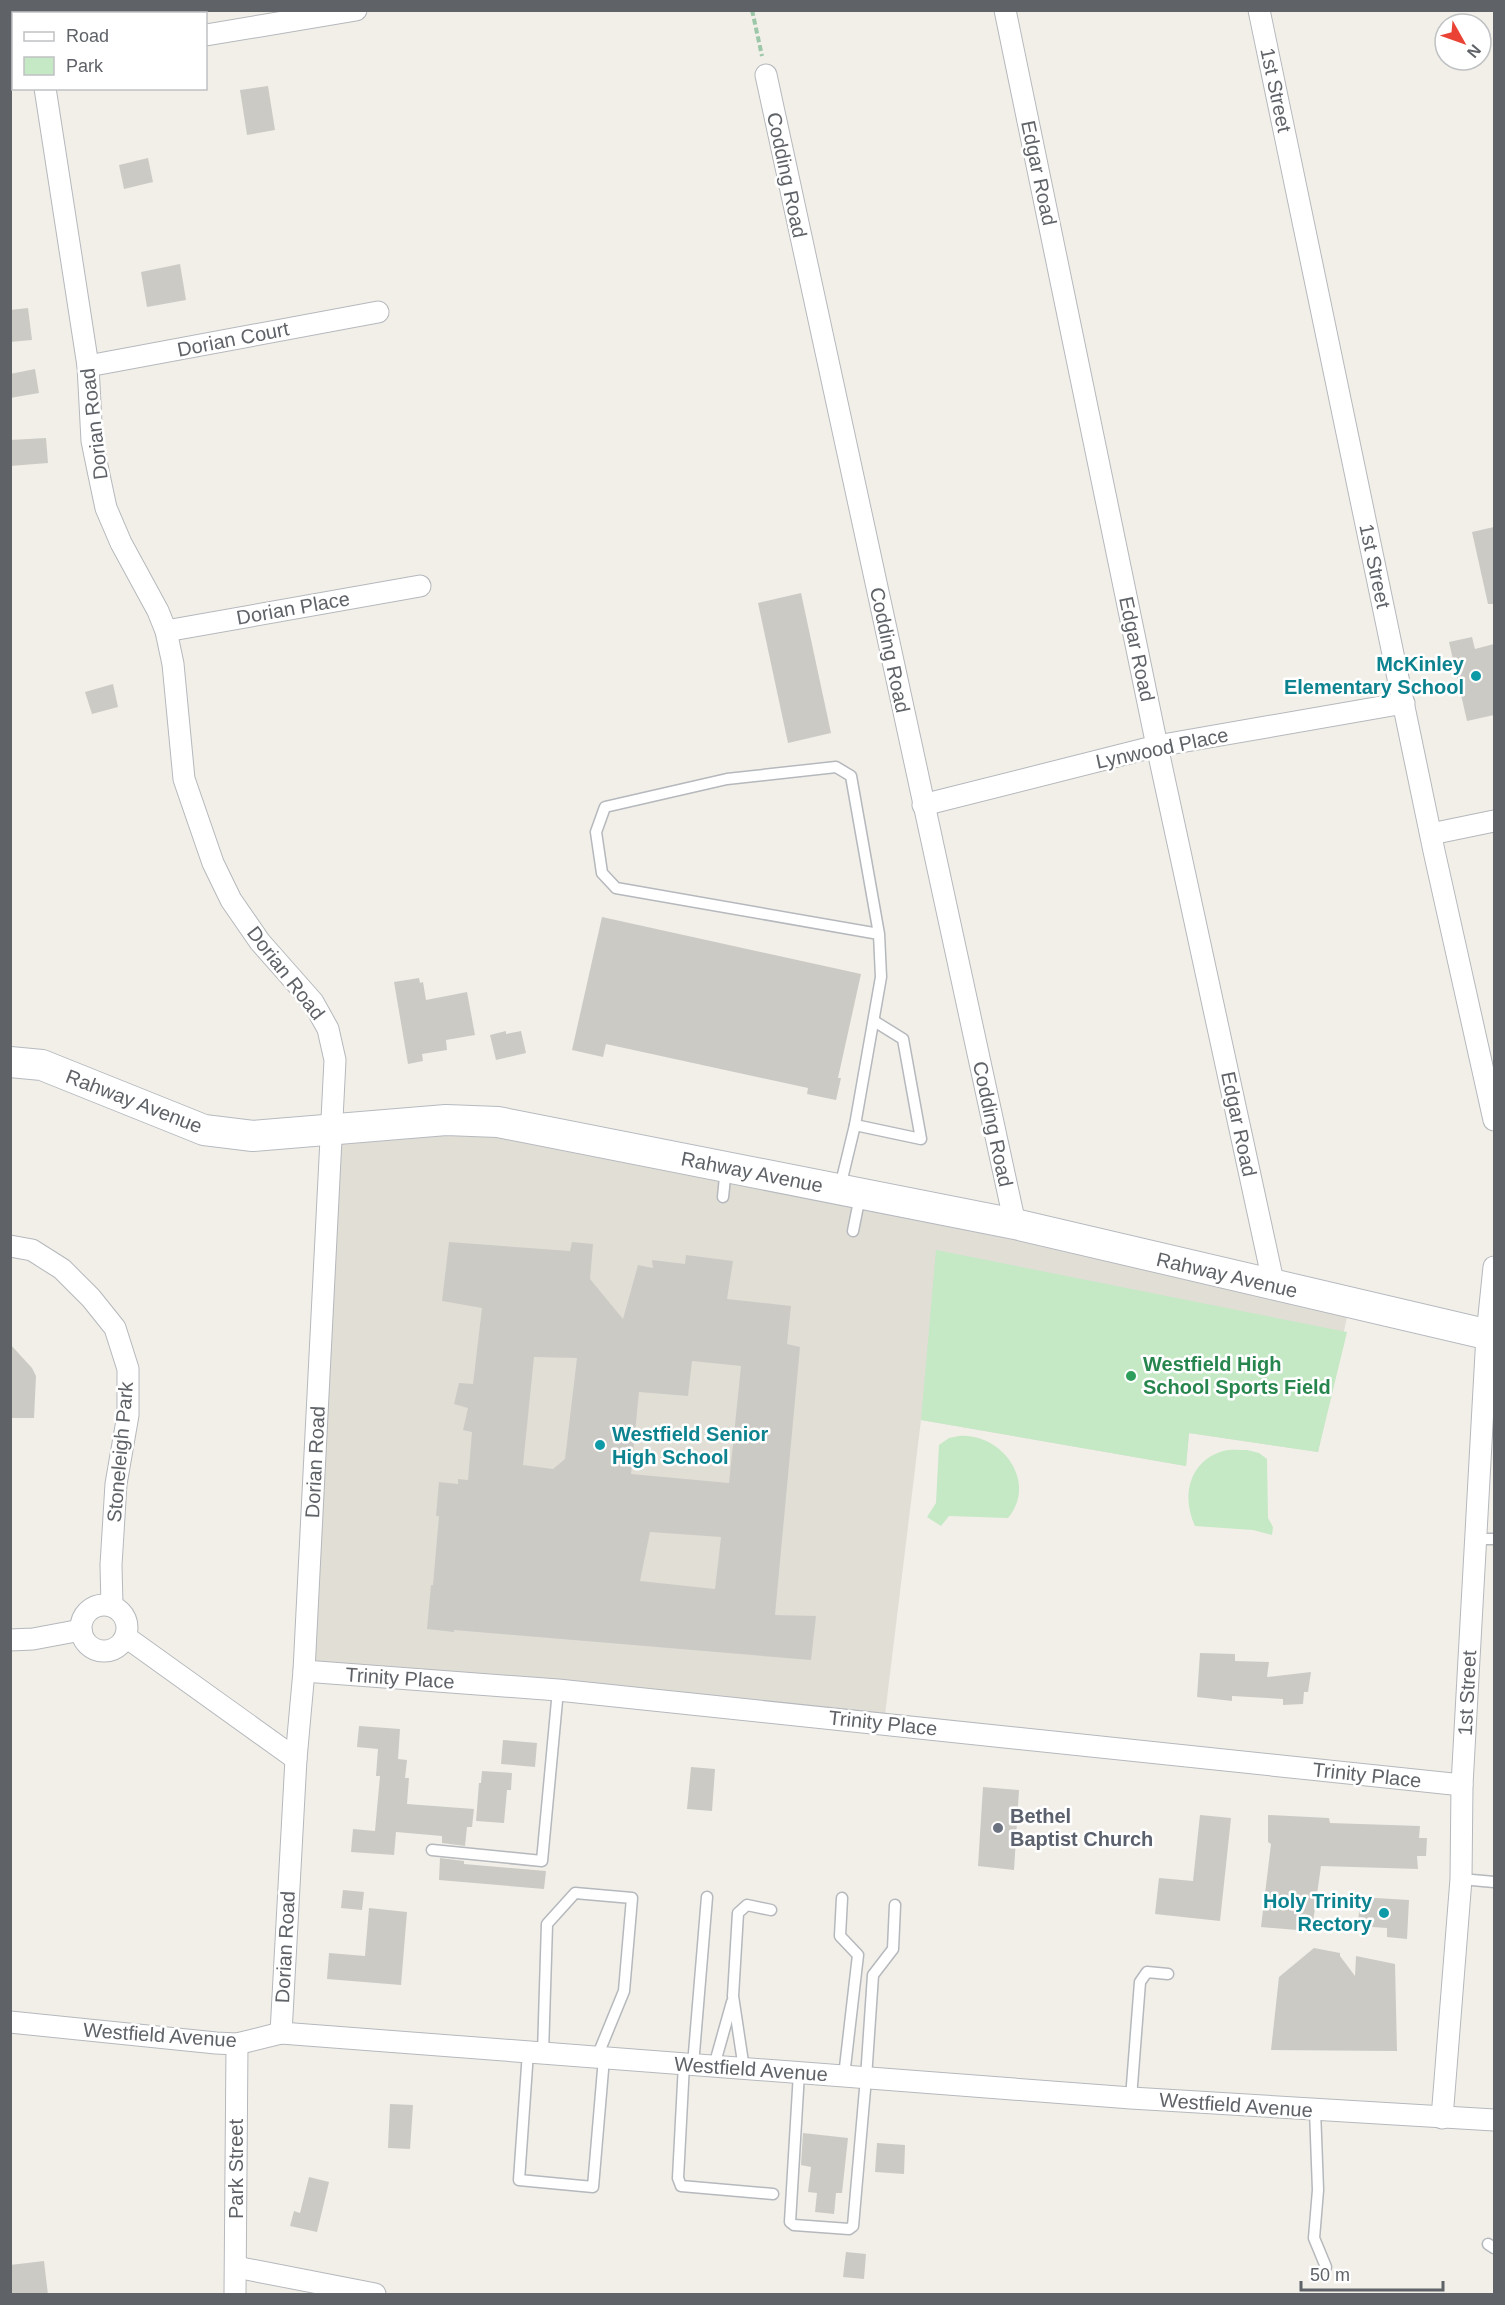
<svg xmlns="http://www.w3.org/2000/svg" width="1505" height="2305" viewBox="0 0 1505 2305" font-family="Arial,sans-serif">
<rect width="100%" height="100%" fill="#f1efe8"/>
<!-- education -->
<path fill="#e1ded6" d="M446 1120 1350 1303 1318 1452 1189 1433 1186 1466 921 1420 884 1723 304 1671 332 1130Z"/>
<!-- green -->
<g fill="#c5e8c5">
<path d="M936 1250 1347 1332 1318 1452 1189 1433 1186 1466 921 1420Z"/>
<path d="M959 1436C1002 1433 1038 1482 1008 1518L949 1516 941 1526 927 1517 936 1503 939 1445 949 1438Z"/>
<path d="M1247 1450 1259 1453 1267 1459 1268 1518 1273 1527 1272 1535 1253 1530 1195 1526C1181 1497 1189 1461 1223 1451 1230 1449 1239 1450 1247 1450Z"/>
</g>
<!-- building -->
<g fill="#cccac5" fill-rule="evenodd">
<path d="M268 86 275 130 247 135 240 90Z"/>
<path d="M148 158 153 182 124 189 119 165Z"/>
<path d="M180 264 186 300 147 307 141 272Z"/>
<path d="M28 308 32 340 10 342V310Z"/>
<path d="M35 369 39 393 10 398V374Z"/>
<path d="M46 438 48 463 10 466V440Z"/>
<path d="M1494 527V604H1488L1472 532Z"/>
<path d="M801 593 831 733 788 743 758 603Z"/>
<path d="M1472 637 1475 649 1494 644V715L1467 721 1449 642Z"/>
<path d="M113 684 118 707 92 714 85 692Z"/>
<path d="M602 917 861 974 838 1078H841L836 1100 807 1094 808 1088 606 1044 603 1057 572 1050Z"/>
<path d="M419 978 420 983 423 982 426 1000 467 992 475 1035 446 1040 447 1050 422 1054 423 1061 408 1064 394 982Z"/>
<path d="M506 1031V1034L521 1031 526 1053 496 1060 490 1035Z"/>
<path d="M449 1242 570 1251 572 1242 593 1244 590 1279 623 1319 638 1265 653 1268 652 1260 685 1264 686 1255 733 1261 727 1299 791 1306 787 1344 800 1347 775 1615 816 1616 811 1660 454 1630V1632L427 1629 431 1585H433L439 1516H436L439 1482 458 1484V1479L468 1480 472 1432 463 1430 468 1408 454 1404 459 1383 473 1384 482 1308 442 1301ZM534 1357 577 1358 565 1459 553 1469 523 1465ZM692 1361 741 1366 729 1483 631 1474 639 1392 688 1396ZM650 1532 721 1537 715 1589 640 1581Z"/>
<path d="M10 1344 32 1368 36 1376 34 1418H10Z"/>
<path d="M1200 1653 1235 1654V1661L1269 1662 1267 1677 1311 1672 1308 1692H1304L1303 1704 1283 1705V1699L1232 1696V1701L1197 1697Z"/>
<path d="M359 1726 400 1729 398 1759 407 1760 405 1778H409L407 1804 474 1809 472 1827H467L465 1846 442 1843V1836L396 1832 394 1855 351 1852 353 1829 375 1831 380 1776H376L378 1749 357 1747Z"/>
<path d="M503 1740 537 1743 535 1767 501 1764Z"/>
<path d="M691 1767 715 1769 712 1811 687 1809Z"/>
<path d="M482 1771 512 1773 511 1790H507L504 1823 476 1821 479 1783H481Z"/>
<path d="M983 1787 1019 1790 1014 1870 978 1866Z"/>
<path d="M1200 1815 1231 1818 1220 1921 1155 1914 1159 1878 1193 1881Z"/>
<path d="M1268 1815 1329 1818 1330 1823 1420 1826 1419 1838H1427L1426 1856H1417L1418 1869 1321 1866 1313 1922 1321 1932 1261 1927 1271 1844 1268 1842Z"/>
<path d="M440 1858 464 1861V1864L546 1871 544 1889 439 1880Z"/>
<path d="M343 1890 364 1892 362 1910 341 1908Z"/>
<path d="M1360 1897 1409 1900 1407 1939 1387 1937V1928L1358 1926Z"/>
<path d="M369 1908 407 1912 401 1985 327 1979 329 1953 365 1956Z"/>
<path d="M1314 1948 1340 1953V1956L1355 1976 1356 1956 1395 1964 1397 2051 1271 2050 1279 1977Z"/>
<path d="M390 2104 413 2105 410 2149 388 2148Z"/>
<path d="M803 2133 848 2138 842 2193H836L834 2214 815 2212 817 2193 808 2192 811 2167 801 2165Z"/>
<path d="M877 2143 905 2145 904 2174 875 2172Z"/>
<path d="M309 2177 329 2182 317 2232 290 2226 294 2211 300 2213Z"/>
<path d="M846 2252 866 2254 864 2279 843 2277Z"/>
<path d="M44 2261 48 2295H10V2265Z"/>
</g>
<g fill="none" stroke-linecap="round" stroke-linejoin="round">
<defs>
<g id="lane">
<path d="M855 1125 921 1139 903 1039 874 1021"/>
<path d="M840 1187 855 1125 881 977 879 934 851 776 836 767 727 779 605 807 596 832 602 873 616 888 879 934"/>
<path d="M723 1197 726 1167"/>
<path d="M853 1231 860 1196"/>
<path d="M1476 1539H1494"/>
<path d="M432 1850 542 1861 558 1690"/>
<path d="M1461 1879 1494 1882"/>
<path d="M842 1898 840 1936 858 1955 844 2076"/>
<path d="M528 2052 519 2180 593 2187 604 2058"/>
<path d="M543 2053 547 1924 575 1893 632 1898 624 1991 597 2057"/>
<path d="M684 2064 678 2178 681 2186 773 2194"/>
<path d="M693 2065 707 1897"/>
<path d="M714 2066 732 2002"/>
<path d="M744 2069 733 1996 738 1913 747 1905 771 1910"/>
<path d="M799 2073 790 2222 794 2225 849 2229 853 2226 866 2078 873 1975 893 1949 895 1905"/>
<path d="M1131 2098 1140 1982 1147 1972 1168 1974"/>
<path d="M1315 2110 1318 2190 1314 2238 1326 2267"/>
<path d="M1488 2244 1494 2248"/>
</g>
<g id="street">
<path d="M33 10V14"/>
<path d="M1005 10 1157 746 1274 1286"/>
<path d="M1259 10 1434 851 1494 1120"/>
<path d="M206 35 356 10"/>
<path d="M10 67H14"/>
<path d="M766 75 1015 1224"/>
<path d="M45 88 88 366 92 441 99 475 106 508 121 543 158 611 166 631 173 664 184 779 213 863 231 900 260 942 313 1002 328 1029 335 1060 304 1671 296 1759 281 2033"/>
<path d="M88 366 378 312"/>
<path d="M166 631 420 586"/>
<path d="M923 805 1157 746 1404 703"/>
<path d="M1431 834 1494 821"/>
<path d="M10 1246 32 1250 62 1269 91 1298 115 1328 128 1369V1415L116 1484 111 1565 112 1606"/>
<circle cx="104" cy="1628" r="23"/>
<path d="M126 1637 296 1759"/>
<path d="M10 1640 33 1639 81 1630"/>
<path d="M304 1671 558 1690 1462 1785"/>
<path d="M10 2022 216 2043 237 2044 281 2033 1131 2098 1494 2120"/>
<path d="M1442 2118 1461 1879 1462 1785 1487 1335 1494 1267"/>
<path d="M236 2267 375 2294"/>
<path d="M235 2294 237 2044"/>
</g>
<path id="secondary" d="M10 1062 42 1065 204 1130 253 1136 446 1120 498 1122 1015 1224 1494 1336"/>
</defs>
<!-- lane casing -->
<use href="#lane" stroke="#b5b8bc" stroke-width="13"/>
<!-- street casing -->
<use href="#street" stroke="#b5b8bc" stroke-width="23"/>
<!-- secondary casing -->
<use href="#secondary" stroke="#b6babf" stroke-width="32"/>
<!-- path -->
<path stroke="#9cc7a9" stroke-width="4" stroke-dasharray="6 3" stroke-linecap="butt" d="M752 10 762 56"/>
<!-- lane -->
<use href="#lane" stroke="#fff" stroke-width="10"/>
<!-- street -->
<use href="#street" stroke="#fff" stroke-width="21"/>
<!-- secondary -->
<use href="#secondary" stroke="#fff" stroke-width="30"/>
</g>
<!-- markers -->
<g fill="#0f9aa8" stroke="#fff" stroke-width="2">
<circle cx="1476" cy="676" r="6"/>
<circle cx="600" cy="1445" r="6"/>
<circle cx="1384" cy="1913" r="6"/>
</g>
<circle fill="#2e9e5b" stroke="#fff" stroke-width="2" cx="1131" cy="1376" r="6"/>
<circle fill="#6b7280" stroke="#fff" stroke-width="2" cx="998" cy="1828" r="6"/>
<g text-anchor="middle" stroke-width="5" stroke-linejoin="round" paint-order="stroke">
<!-- street labels -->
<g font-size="20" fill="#5f6368" stroke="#fff">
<text transform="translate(1276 90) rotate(78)" y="7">1st Street</text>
<text transform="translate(1039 173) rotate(78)" y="7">Edgar Road</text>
<text transform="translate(787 175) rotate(78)" y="7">Codding Road</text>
<text transform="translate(233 339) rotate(-11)" y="7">Dorian Court</text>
<text transform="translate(94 424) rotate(-97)" y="7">Dorian Road</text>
<text transform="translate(1375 566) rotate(78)" y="7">1st Street</text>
<text transform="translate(293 608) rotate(-10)" y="7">Dorian Place</text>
<text transform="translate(1137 649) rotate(78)" y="7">Edgar Road</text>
<text transform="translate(890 650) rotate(78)" y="7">Codding Road</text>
<text transform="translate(1162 748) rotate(-12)" y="7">Lynwood Place</text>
<text transform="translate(286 973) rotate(52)" y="7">Dorian Road</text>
<text transform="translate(134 1101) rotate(21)" y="7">Rahway Avenue</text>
<text transform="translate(993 1124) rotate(78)" y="7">Codding Road</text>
<text transform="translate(1239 1124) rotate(78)" y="7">Edgar Road</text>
<text transform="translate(752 1172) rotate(11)" y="7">Rahway Avenue</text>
<text transform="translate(1227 1275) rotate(13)" y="7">Rahway Avenue</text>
<text transform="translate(120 1452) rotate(-85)" y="7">Stoneleigh Park</text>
<text transform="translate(315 1462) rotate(-87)" y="7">Dorian Road</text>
<text transform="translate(400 1678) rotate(4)" y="7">Trinity Place</text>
<text transform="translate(1467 1693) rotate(-87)" y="7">1st Street</text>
<text transform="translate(883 1723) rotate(6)" y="7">Trinity Place</text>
<text transform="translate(1367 1775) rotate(6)" y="7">Trinity Place</text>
<text transform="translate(285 1947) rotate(-87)" y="7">Dorian Road</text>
<text transform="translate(160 2035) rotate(4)" y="7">Westfield Avenue</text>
<text transform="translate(751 2069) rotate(4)" y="7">Westfield Avenue</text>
<text transform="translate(1236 2105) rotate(4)" y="7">Westfield Avenue</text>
<text transform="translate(236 2169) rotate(-90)" y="7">Park Street</text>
</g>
<!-- culture labels -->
<g font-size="20" font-weight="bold" fill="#0d838f" stroke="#fff" text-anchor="end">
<text x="1464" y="671">McKinley<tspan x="1464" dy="23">Elementary School</tspan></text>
<text x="612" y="1441" text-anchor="start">Westfield Senior<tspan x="612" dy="23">High School</tspan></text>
<text x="1372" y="1908">Holy Trinity<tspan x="1372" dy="23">Rectory</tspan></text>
</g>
<!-- leisure labels -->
<g font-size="20" font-weight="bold" fill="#27864d" stroke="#fff" text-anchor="start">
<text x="1143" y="1371">Westfield High<tspan x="1143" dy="23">School Sports Field</tspan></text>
</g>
<!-- worship labels -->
<g font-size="20" font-weight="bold" fill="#5b616d" stroke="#fff" text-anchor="start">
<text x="1010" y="1823">Bethel<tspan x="1010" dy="23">Baptist Church</tspan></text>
</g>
</g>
<!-- border -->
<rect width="1505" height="2305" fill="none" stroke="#5f6368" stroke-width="24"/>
<!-- legend -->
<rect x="12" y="12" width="195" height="78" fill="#ffffff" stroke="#bfc1c3" stroke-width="1.5"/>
<rect x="24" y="32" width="30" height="9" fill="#ffffff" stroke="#bfc1c3" stroke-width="1.5"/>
<text x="66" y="42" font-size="18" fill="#5f6368">Road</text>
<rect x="24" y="57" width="30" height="18" fill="#c5e8c5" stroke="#bfc1c3" stroke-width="1.5"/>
<text x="66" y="72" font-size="18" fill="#5f6368">Park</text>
<!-- north arrow -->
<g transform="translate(1463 42) rotate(130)"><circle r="28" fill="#ffffff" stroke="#bfc1c3" stroke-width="1.5"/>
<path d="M0-4.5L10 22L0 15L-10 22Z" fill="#ea4335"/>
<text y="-9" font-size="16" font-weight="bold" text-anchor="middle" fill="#5f6368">N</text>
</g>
<!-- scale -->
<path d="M1301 2281v9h142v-9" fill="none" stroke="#5f6368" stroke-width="3"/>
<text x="1310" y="2281" font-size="18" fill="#5f6368" stroke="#ffffff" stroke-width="4.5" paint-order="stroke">50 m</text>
</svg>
